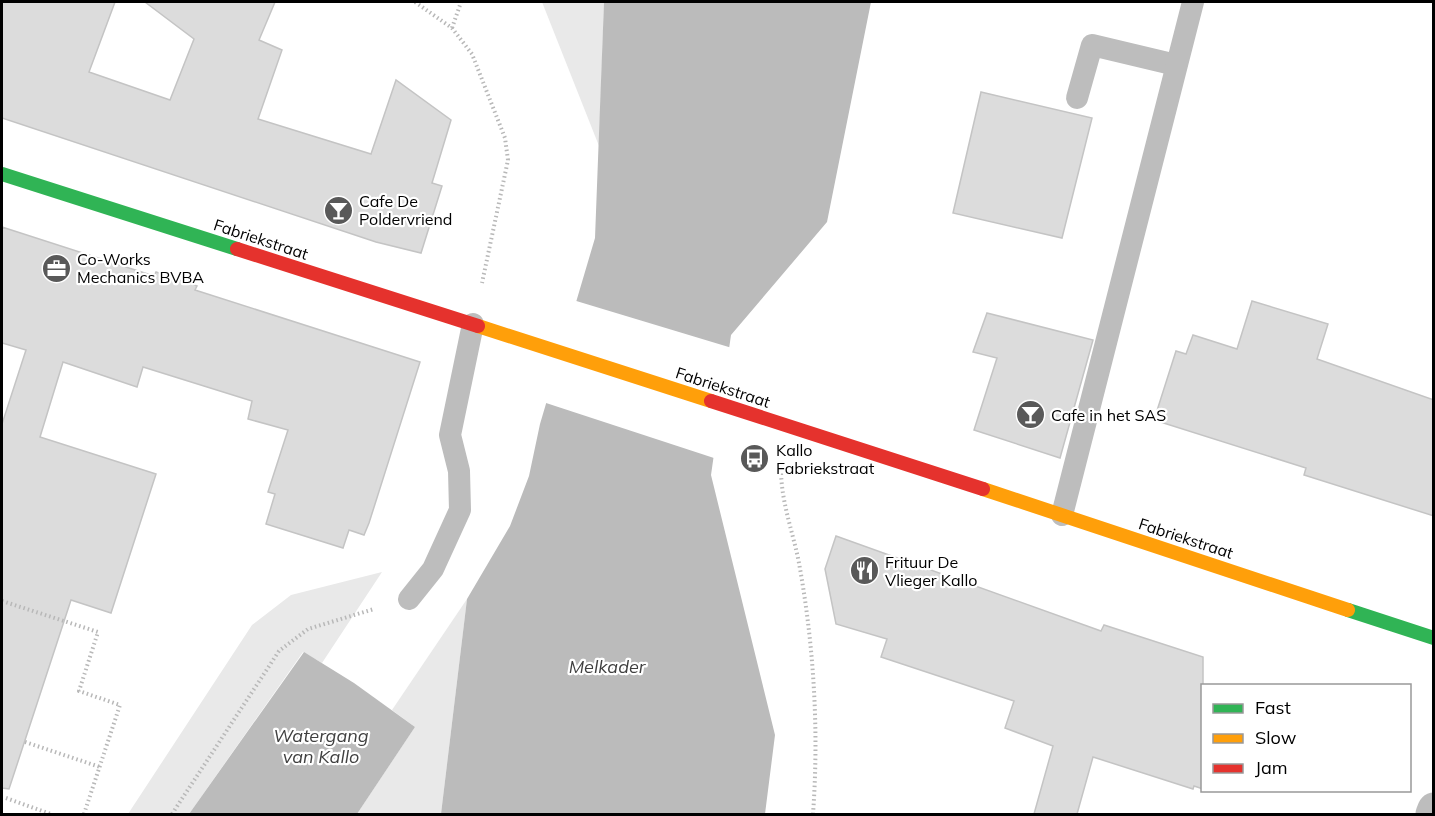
<svg xmlns="http://www.w3.org/2000/svg" width="1435" height="816" viewBox="0 0 1435 816" font-family="Mulish,sans-serif">
<rect width="100%" height="100%" fill="#fff"/>
<!-- green -->
<g fill="#e9e9e9">
<path d="M542 2H604L599 146Z"/>
<path d="M382 572 322 663 303 652 189 814H128L252 625 291 595Z"/>
<path d="M467 599 441 814H357L415 727 392 710Z"/>
</g>
<!-- water -->
<g fill="#bbb">
<path d="M604 2H871L827 222 731 335 711 475 775 735 765 814H441L467 599 510 526 529 476 540 424 595 238Z"/>
<path d="M304 652 354 683 415 727 357 814H189Z"/>
</g>
<!-- pier -->
<path fill="#fff" d="M573 300 732 348 717 459 543 402Z"/>
<!-- building -->
<g fill="#dcdcdc" stroke="#c4c4c4" stroke-width="1.5">
<path d="M2 2H115L89 72 170 100 194 39 145 2H275L259 40 282 50 258 119 371 154 396 80 451 120 432 183 442 186 421 253 376 242 2 118Z"/>
<path d="M981 92 1092 118 1062 238 953 213Z"/>
<path d="M2 227 154 276 156 272 197 286 195 290 420 362 369 523 364 535 349 530 343 548 266 524 275 494 268 492 288 430 248 419 252 401 143 367 137 387 63 362 40 437 156 474 111 613 71 600 9 789 2 788V424L26 350 2 343Z"/>
<path d="M1252 301 1328 324 1317 359 1434 400V516L1304 475 1306 468 1154 420 1176 351 1186 354 1193 335 1237 349Z"/>
<path d="M987 313 1093 340 1060 458 974 430 997 358 973 352Z"/>
<path d="M836 536 1101 631 1104 625 1203 657V789L1194 786 1193 789 1093 757 1077 814H1034L1053 746 1005 728 1014 701 881 657 887 639 836 624 825 569Z"/>
</g>
<g fill="none" stroke-linecap="round" stroke-linejoin="round">
<!-- path -->
<g stroke="#b8b8b8" stroke-width="4" stroke-dasharray="1.5 3" stroke-linecap="butt">
<path d="M415 2 452 28 472 54 505 138 508 160 482 283"/>
<path d="M452 28 461 2"/>
<path d="M781 469C781 502 793 532 799 563 814 646 819 731 813 814"/>
<path d="M2 601 98 632 79 691 120 705 84 814"/>
<path d="M25 742 100 767"/>
<path d="M6 798 51 814"/>
<path d="M172 814 279 651 308 629 374 609"/>
</g>
<!-- lane -->
<g stroke="#bdbdbd" stroke-width="22">
<path d="M1077 98 1092 45 1176 65"/>
<path d="M1062 515 1193 2"/>
<path d="M409 599 433 569 460 510 459 471 450 435 473 324"/>
</g>
<!-- street -->
<path stroke="#bdbdbd" stroke-width="33" d="M1432 814 1434 809"/>
<!-- fast -->
<g stroke="#30b455" stroke-width="14">
<path d="M2 174 237 249"/>
<path d="M1348 610 1434 638"/>
</g>
<!-- slow -->
<g stroke="#ff9f0a" stroke-width="14">
<path d="M478 326 711 401"/>
<path d="M983 489 1348 610"/>
</g>
<!-- jam -->
<g stroke="#e5322d" stroke-width="14">
<path d="M237 249 478 326"/>
<path d="M711 401 983 489"/>
</g>
</g>
<!-- icons -->
<defs>
<symbol id="bar-disc" viewBox="-11 -11 22 22"><circle r="9.5" fill="#595959" stroke="#fff"/><path d="M-6-5H6L.8 .8V4.5H3.5V6h-7V4.5H-.8V.8Z" fill="#fff"/></symbol>
<symbol id="office-disc" viewBox="-11 -11 22 22"><circle r="9.5" fill="#595959" stroke="#fff"/><path d="M-6-3h4V-5.5h4V-3h4V5H-6ZM-1-4.5V-3h2v-1.5ZM-6 0V1H6V0Z" fill="#fff"/></symbol>
<symbol id="bus-disc" viewBox="-11 -11 22 22"><circle r="9.5" fill="#595959" stroke="#fff"/><path d="M-5-6H5V4H4V6H2V4H-2V6H-4V4H-5ZM-3.5-4V0h7V-4ZM-3.5 1.2v1.5H-2V1.2ZM2 1.2v1.5H3.5V1.2Z" fill="#fff"/></symbol>
<symbol id="restaurant-disc" viewBox="-11 -11 22 22"><circle r="9.5" fill="#595959" stroke="#fff"/><path d="M-5-6h1v4h1v-4h1v4h1v-4h1v5L-1.5 .5V6h-2V.5L-5-1ZM5-6V6H3V1.5H1.5Q1.5-4 5-6Z" fill="#fff"/></symbol>
</defs>
<g fill-rule="evenodd">
<use href="#bar-disc" x="322" y="194" width="33" height="33"/>
<use href="#office-disc" x="40" y="252" width="33" height="33"/>
<use href="#bar-disc" x="1014" y="398" width="33" height="33"/>
<use href="#bus-disc" x="738" y="442" width="33" height="33"/>
<use href="#restaurant-disc" x="848" y="554" width="33" height="33"/>
</g>
<g text-anchor="middle" stroke-width="4.5" stroke-linejoin="round" paint-order="stroke">
<!-- poi labels -->
<g font-size="16" fill="#000" stroke="#fff" text-anchor="start">
<text x="359" y="207">Cafe De<tspan x="359" dy="18">Poldervriend</tspan></text>
<text x="77" y="265">Co-Works<tspan x="77" dy="18">Mechanics BVBA</tspan></text>
<text x="1051" y="421">Cafe in het SAS</text>
<text x="776" y="456">Kallo<tspan x="776" dy="18">Fabriekstraat</tspan></text>
<text x="885" y="568">Frituur De<tspan x="885" dy="18">Vlieger Kallo</tspan></text>
</g>
<!-- street labels -->
<g font-size="16" fill="#000" stroke="#fff">
<text transform="translate(261 239) rotate(18)" y="6">Fabriekstraat</text>
<text transform="translate(723 387) rotate(18)" y="6">Fabriekstraat</text>
<text transform="translate(1186 538) rotate(18)" y="6">Fabriekstraat</text>
</g>
<!-- water labels -->
<g font-size="18" font-style="italic" fill="#3f3f3f" stroke="#fff">
<text x="607" y="673">Melkader</text>
<text x="321" y="742">Watergang<tspan x="321" dy="21">van Kallo</tspan></text>
</g>
</g>
<!-- border -->
<rect width="1435" height="816" fill="none" stroke="#000000" stroke-width="6"/>
<!-- legend -->
<rect x="1201" y="684" width="210" height="108" fill="#ffffff" stroke="#999999" stroke-width="1.5"/>
<rect x="1213" y="704" width="30" height="9" fill="#30b455" stroke="#999999" stroke-width="1.5"/>
<text x="1255" y="714" font-size="18" fill="#000000">Fast</text>
<rect x="1213" y="734" width="30" height="9" fill="#ff9f0a" stroke="#999999" stroke-width="1.5"/>
<text x="1255" y="744" font-size="18" fill="#000000">Slow</text>
<rect x="1213" y="764" width="30" height="9" fill="#e5322d" stroke="#999999" stroke-width="1.5"/>
<text x="1255" y="774" font-size="18" fill="#000000">Jam</text>
</svg>
